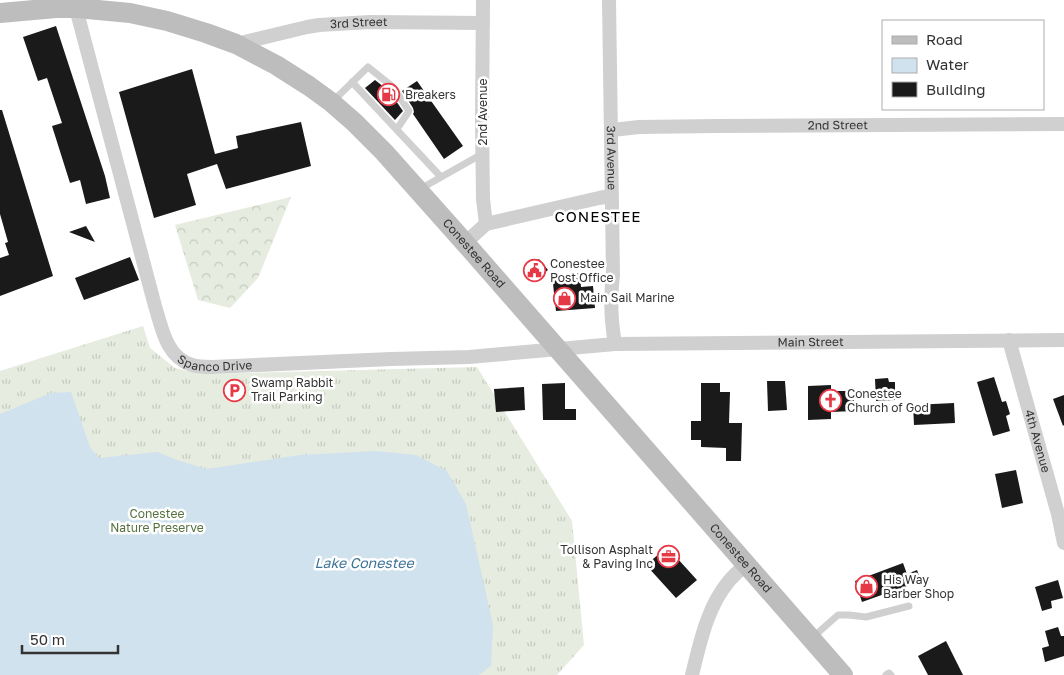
<svg xmlns="http://www.w3.org/2000/svg" width="1064" height="675" viewBox="0 0 1064 675" font-family="'Golos Text',sans-serif">
<defs>
<pattern id="grass-tufts" width="24" height="20" patternUnits="userSpaceOnUse" patternTransform="scale(1.25)"><rect width="24" height="20" fill="#e6ecdf"/><path d="M3 7l-1-3M5 7V3M7 7l1-3M15 17l-1-3M17 17v-4M19 17l1-3" fill="none" stroke="#c6cbc0"/></pattern>
<pattern id="forest-crowns" width="20" height="18" patternUnits="userSpaceOnUse" patternTransform="scale(1.25)"><rect width="20" height="18" fill="#e6ecdf"/><path d="M2 6a3 3 0 1 1 6 0M12 15a3 3 0 1 1 6 0" fill="none" stroke="#c6cbc0"/></pattern>
</defs>
<rect width="100%" height="100%" fill="#fff"/>
<!-- grass -->
<path fill="url(#grass-tufts)" d="M143 326 150 348 175 368 202 374 477 367 572 521 584 645 557 675H0V371Z"/>
<!-- forest -->
<path fill="url(#forest-crowns)" d="M291 197 258 278 230 308 198 300 175 225Z"/>
<!-- water -->
<path fill="#cfe2ee" d="M71 392 90 447 99 458 157 452 180 461 207 469 300 455 375 451 416 455 447 471 466 504 493 625 491 666 479 675H0V414L51 393Z"/>
<!-- building -->
<g fill="#1a1a1a">
<path d="M56 26 105 176 110 198 86 204 80 180 70 183 52 126 62 123 47 78 38 81 23 37Z"/>
<path d="M192 69 215 154 238 148 236 136 301 122 311 166 226 189 217 164 187 174 196 205 154 218 119 92Z"/>
<path d="M375 80 389 91 403 111 395 120 365 88Z"/>
<path d="M417 81 463 146 444 159 413 114 414 112 413 108 402 91Z"/>
<path d="M0 110H2L53 276 0 296V258L9 255 5 243 8 242 0 214Z"/>
<path d="M86 226 95 242 69 232Z"/>
<path d="M130 257 139 280 84 300 75 278Z"/>
<path d="M539 259 548 270 534 281 526 270Z"/>
<path d="M580 273 581 287 593 286 595 308 556 311 552 275Z"/>
<path d="M994 377 1002 402 1006 401 1010 414 1006 416 1010 431 993 436 977 382Z"/>
<path d="M888 378 889 382H895V400L876 401 875 379Z"/>
<path d="M767 381H785L787 410 768 411Z"/>
<path d="M565 383V409H576V420H543L542 384Z"/>
<path d="M701 383H720V392H730L729 423H742L741 461H726V448L701 447V440H691V421H701Z"/>
<path d="M831 385V391H854V411L831 412V419L808 420V386Z"/>
<path d="M524 387 525 410 496 412 494 389Z"/>
<path d="M1064 395V425L1063 426 1053 399Z"/>
<path d="M954 403 955 423 914 425 913 405Z"/>
<path d="M1016 470 1023 503 1002 508 995 474Z"/>
<path d="M667 547 697 580 676 598 646 565Z"/>
<path d="M903 563 907 574 917 570 921 581 862 602 855 581Z"/>
<path d="M1058 580 1063 598 1051 601 1052 608 1042 611 1035 587Z"/>
<path d="M1058 627 1061 636H1064V656L1045 662 1042 648 1049 646 1045 631Z"/>
<path d="M946 641 963 675H928L918 656Z"/>
</g>
<g fill="none" stroke-linecap="round" stroke-linejoin="round">
<!-- lane -->
<g stroke="#d0d0d0" stroke-width="7">
<path d="M352 82 441 177"/>
<path d="M333 101 368 67 393 87 409 111 397 129"/>
<path d="M420 189 482 154"/>
<path d="M812 638 838 615H849L866 617 909 606"/>
<path d="M886 675 889 673 891 675"/>
</g>
<!-- street -->
<g stroke="#d0d0d0" stroke-width="14">
<path d="M483 0 482 121 483 199 486 224"/>
<path id="s1" d="M609 0 613 275C610 298 611 321 615 344"/>
<path id="s2" d="M74 1 155 306C162 328 166 357 192 365 198 367 205 367 212 367L391 359 469 357 615 344 1064 340"/>
<path id="s3" d="M236 44 307 27 319 25 370 22 483 23"/>
<path id="s4" d="M612 130 639 127 717 126 1064 124"/>
<path d="M465 243 486 224 599 198 611 196"/>
<path id="s5" d="M1009 340 1058 514 1064 543"/>
<path d="M692 675C700 643 707 607 729 581 734 575 740 570 746 564"/>
</g>
<!-- secondary -->
<path stroke="#bdbdbd" stroke-width="20" id="s6" d="M0 13 56 8H77L130 13 167 21 206 33 236 44 276 65 309 86 331 102 354 122 384 152 465 243 843 675"/>
</g>
<!-- icons -->
<defs>
<symbol id="fuel-ring" viewBox="-11 -11 22 22"><circle r="9.5" fill="#fff" stroke="#e63946" stroke-width="1.5"/><path d="M-5.5-6h7V0h2V4h1.3V-2.5L3-4.5l.8-.8L6-3V5H2.5V1h-1V6h-7ZM-4.2-4.7v3.2H.2V-4.7Z" fill="#e63946"/></symbol>
<symbol id="civic-ring" viewBox="-11 -11 22 22"><circle r="9.5" fill="#fff" stroke="#e63946" stroke-width="1.5"/><path d="M-.6-6.5H3V-4.5H.6V-3L4-1V1h2V6H-6V1h2V-1L-.6-3ZM-1.2 2.5V6h2.4V2.5Z" fill="#e63946"/></symbol>
<symbol id="shop-ring" viewBox="-11 -11 22 22"><circle r="9.5" fill="#fff" stroke="#e63946" stroke-width="1.5"/><path d="M-5-2.5h2.3a2.7 3.5 0 0 1 5.4 0H5L5.5 6h-11ZM-1.5-2.5h3a1.5 2.3 0 0 0-3 0Z" fill="#e63946"/></symbol>
<symbol id="parking-ring" viewBox="-11 -11 22 22"><circle r="9.5" fill="#fff" stroke="#e63946" stroke-width="1.5"/><path d="M-3.5-5.5H1a3.5 3.5 0 0 1 0 7H-1V5.5H-3.5ZM-1-3.4V-.6H.8a1.4 1.4 0 0 0 0-2.8Z" fill="#e63946"/></symbol>
<symbol id="church-ring" viewBox="-11 -11 22 22"><circle r="9.5" fill="#fff" stroke="#e63946" stroke-width="1.5"/><path d="M-1.2-6h2.4v3.5h3.3v2.4h-3.3V6h-2.4V-.1h-3.3v-2.4h3.3Z" fill="#e63946"/></symbol>
<symbol id="office-ring" viewBox="-11 -11 22 22"><circle r="9.5" fill="#fff" stroke="#e63946" stroke-width="1.5"/><path d="M-6-3h4V-5.5h4V-3h4V5H-6ZM-1-4.5V-3h2v-1.5ZM-6 0V1H6V0Z" fill="#e63946"/></symbol>
</defs>
<g fill-rule="evenodd">
<use href="#fuel-ring" x="376" y="82" width="25" height="25"/>
<use href="#civic-ring" x="522" y="258" width="25" height="25"/>
<use href="#shop-ring" x="552" y="286" width="25" height="25"/>
<use href="#parking-ring" x="222" y="378" width="25" height="25"/>
<use href="#church-ring" x="818" y="388" width="25" height="25"/>
<use href="#office-ring" x="656" y="544" width="25" height="25"/>
<use href="#shop-ring" x="854" y="574" width="25" height="25"/>
</g>
<g text-anchor="middle" stroke-width="5" stroke-linejoin="round" paint-order="stroke">
<!-- street labels -->
<g font-size="12" fill="#333" stroke="#fff">
<text dy="4" stroke="none"><textPath href="#s3" startOffset="125">3rd Street</textPath></text>
<text transform="translate(483 112) rotate(-90)" y="4">2nd Avenue</text>
<text dy="4" stroke="none"><textPath href="#s4" startOffset="226">2nd Street</textPath></text>
<text dy="4" stroke="none"><textPath href="#s1" startOffset="158">3rd Avenue</textPath></text>
<text dy="4" stroke="none"><textPath href="#s6" startOffset="561">Conestee Road</textPath></text>
<text dy="4" stroke="none"><textPath href="#s2" startOffset="1008">Main Street</textPath></text>
<text dy="4" stroke="none"><textPath href="#s2" startOffset="411">Spanco Drive</textPath></text>
<text dy="4" stroke="none"><textPath href="#s5" startOffset="105">4th Avenue</textPath></text>
<text dy="4" stroke="none"><textPath href="#s6" startOffset="966">Conestee Road</textPath></text>
</g>
<!-- poi labels -->
<g font-size="12" fill="#333" stroke="#fff" text-anchor="start">
<text x="405" y="99">Breakers</text>
<text x="550" y="268">Conestee<tspan x="550" dy="14">Post Office</tspan></text>
<text x="580" y="302">Main Sail Marine</text>
<text x="251" y="387">Swamp Rabbit<tspan x="251" dy="14">Trail Parking</tspan></text>
<text x="847" y="398">Conestee<tspan x="847" dy="14">Church of God</tspan></text>
<text x="653" y="554" text-anchor="end">Tollison Asphalt<tspan x="653" dy="14">&amp; Paving Inc</tspan></text>
<text x="883" y="584">His Way<tspan x="883" dy="14">Barber Shop</tspan></text>
</g>
<!-- park labels -->
<g font-size="12" fill="#56703f" stroke="#fff">
<text x="157" y="518">Conestee<tspan x="157" dy="14">Nature Preserve</tspan></text>
</g>
<!-- water labels -->
<g font-size="14" font-style="italic" fill="#3f7597" stroke="#fff">
<text x="364" y="568">Lake Conestee</text>
</g>
<!-- quarter labels -->
<g font-size="15" letter-spacing="1" fill="#000" stroke="#fff">
<text x="598" y="222">CONESTEE</text>
</g>
</g>
<!-- legend -->
<rect x="882" y="20" width="162" height="90" fill="#ffffff" stroke="#adadad"/>
<rect x="892" y="36" width="25" height="8" fill="#bdbdbd" stroke="#adadad"/>
<text x="926" y="45" font-size="15" fill="#333333">Road</text>
<rect x="892" y="58" width="25" height="15" fill="#cfe2ee" stroke="#adadad"/>
<text x="926" y="70" font-size="15" fill="#333333">Water</text>
<rect x="892" y="82" width="25" height="15" fill="#1a1a1a" stroke="#adadad"/>
<text x="926" y="95" font-size="15" fill="#333333">Building</text>
<!-- scale -->
<path d="M22 645v8h96v-8" fill="none" stroke="#333333" stroke-width="2.5"/>
<text x="30" y="645" font-size="15" fill="#333333" stroke="#ffffff" stroke-width="4" paint-order="stroke">50 m</text>
</svg>
